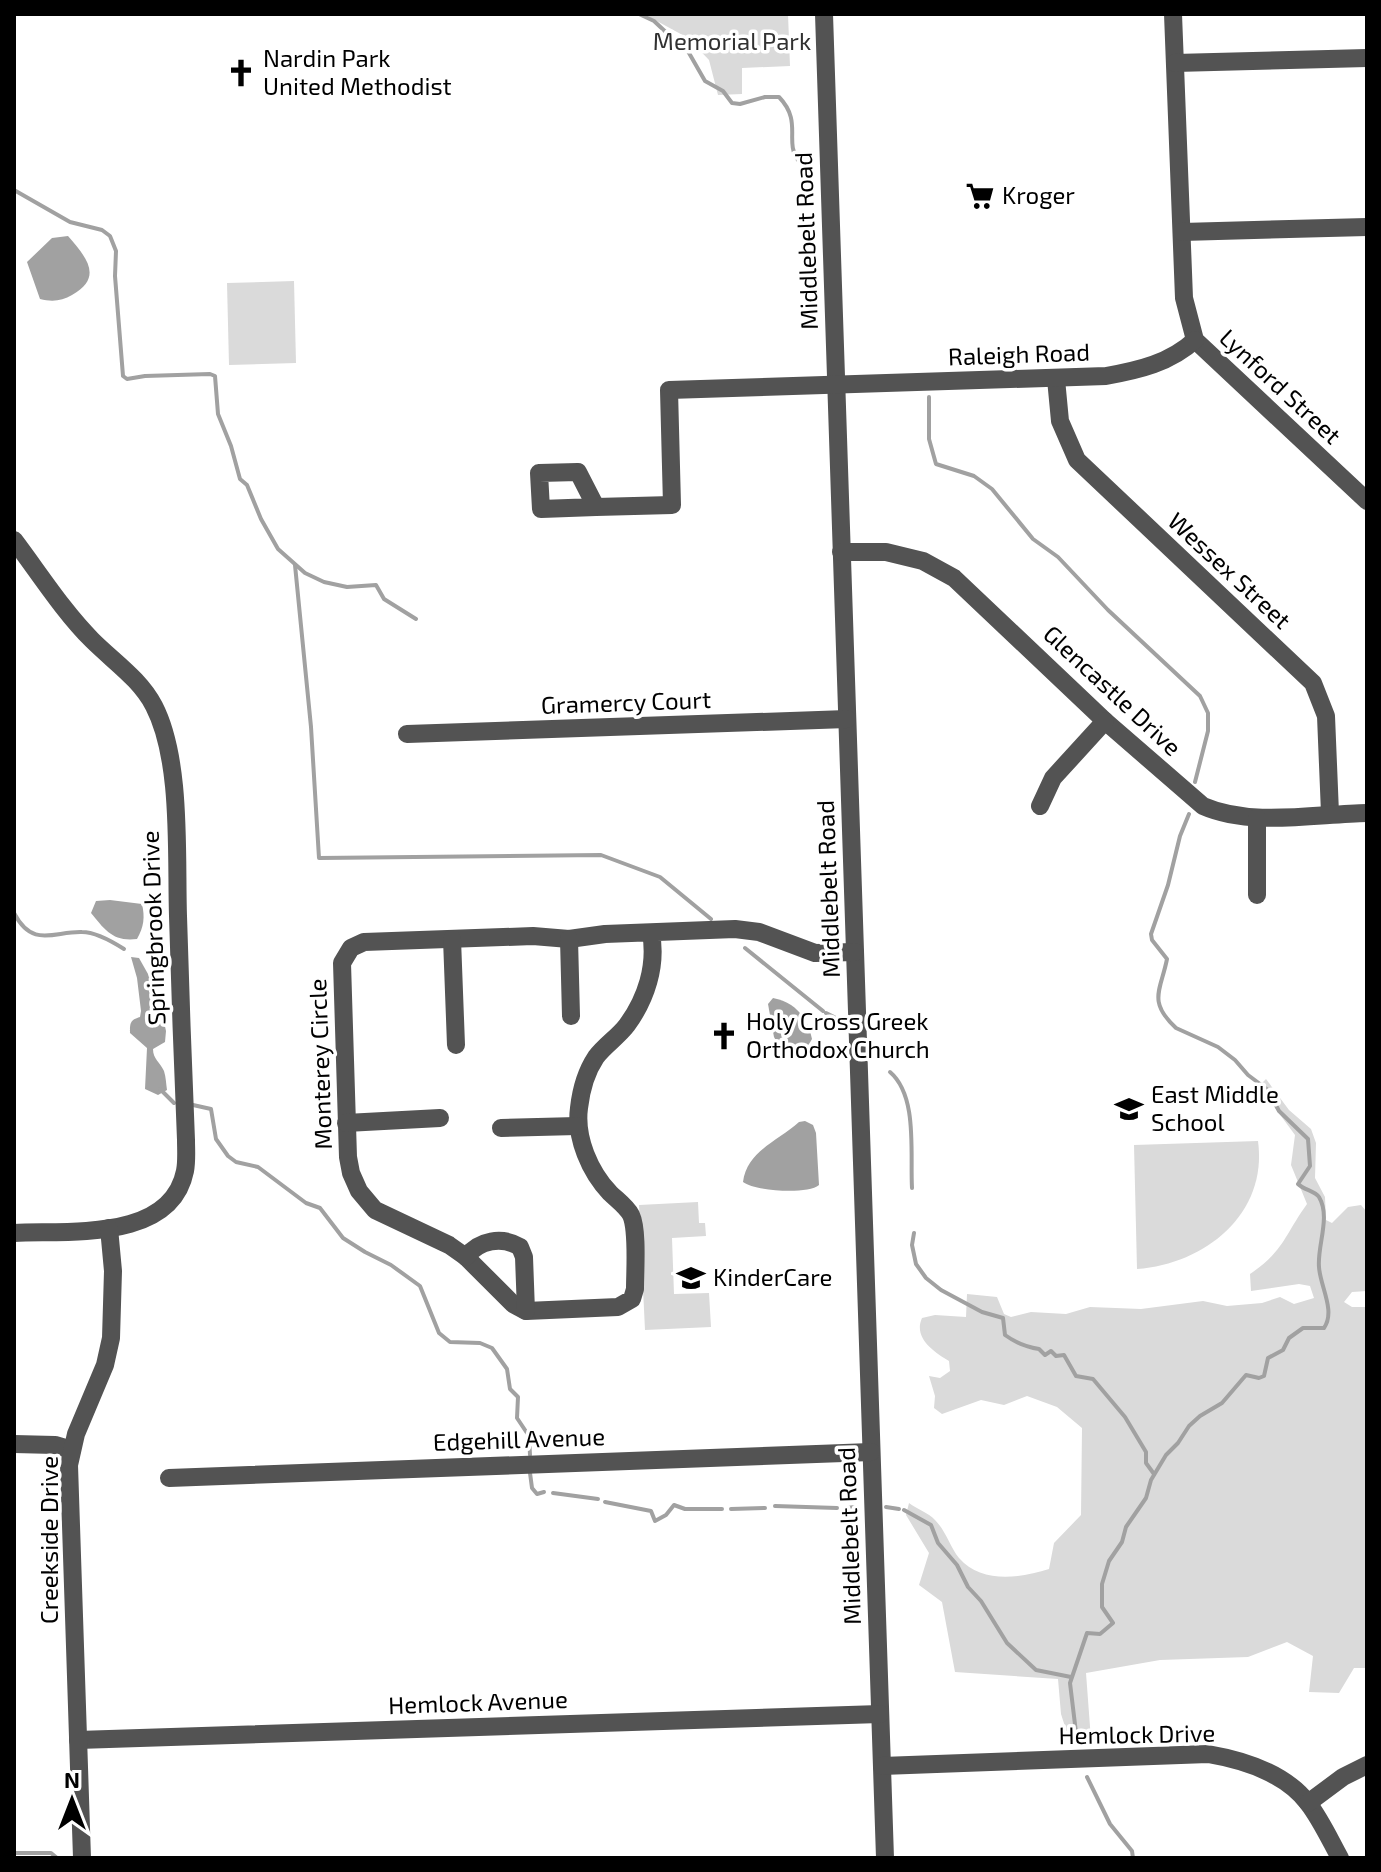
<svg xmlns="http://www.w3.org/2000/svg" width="1381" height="1872" viewBox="0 0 1381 1872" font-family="'Exo 2',sans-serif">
<rect width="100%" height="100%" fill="#fff"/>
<!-- green -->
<g fill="#dadada">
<path d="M644 14H788L790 66 742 68V94L718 95 709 60 688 38Z"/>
<path d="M294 281 296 363 229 365 227 283Z"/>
<path d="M1266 1079 1289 1110 1311 1129 1316 1143 1315 1178 1325 1197 1326 1220 1332 1223 1348 1207 1361 1205 1367 1212V1291L1352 1292 1344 1302 1352 1307H1367V1668H1354L1339 1693 1309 1692 1313 1656 1287 1642 1248 1657 1160 1660 1086 1673 1091 1740 1069 1739 1061 1714 1058 1679 955 1672 942 1602 919 1585 929 1553 906 1515 909 1503C917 1509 929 1513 935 1520 946 1531 950 1547 959 1558 981 1584 1021 1578 1049 1569L1054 1543 1081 1515 1082 1428 1057 1407 1027 1396 1004 1405 981 1400 942 1414 934 1408 935 1396 929 1376 940 1378 950 1371 949 1361C934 1352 913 1338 922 1318L935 1315 966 1317 967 1294 997 1297 1004 1314 1011 1317 1031 1312 1066 1314 1090 1307 1141 1309 1203 1301 1227 1306 1262 1303 1280 1297 1294 1304 1314 1298 1310 1286 1299 1284 1251 1291 1250 1274C1284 1251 1284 1236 1307 1204L1291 1165 1295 1135 1259 1086Z"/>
<path d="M1258 1141C1268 1214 1205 1264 1137 1269L1134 1145Z"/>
<path d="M698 1202 699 1223H705L706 1236 672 1238 674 1294 709 1293 711 1327 645 1330 639 1205Z"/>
</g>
<!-- water -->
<g fill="#a1a1a1">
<path d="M68 236C86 257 104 277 72 295 62 301 52 302 40 299L27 262 52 238Z"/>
<path d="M110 900 142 904C145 917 144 927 137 939 113 942 105 930 91 913L96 901Z"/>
<path d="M131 957 139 958 157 990 166 1031 165 1042 153 1049C153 1059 160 1062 164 1071 166 1077 166 1084 167 1090L158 1095 145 1089 147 1048 130 1033C130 1023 130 1020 140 1017L141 1011 137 978Z"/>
<path d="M773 998C795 1002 808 1018 812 1039L802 1056 783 1053 774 1037 768 1004Z"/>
<path d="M805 1121 813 1125 816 1133 819 1185C807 1195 755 1191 743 1182 747 1151 778 1141 799 1122Z"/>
</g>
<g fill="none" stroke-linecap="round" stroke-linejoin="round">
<!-- stream -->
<g stroke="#a1a1a1" stroke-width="4">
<path d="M639 14 654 21 670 36 685 46 705 81 723 91 732 103 740 104 765 97H779C803 122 784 141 798 160"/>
<path d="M14 190 70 222 102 230 110 236 116 251 115 276 123 376 127 379 145 376 210 374 215 376 218 414 231 446 240 479 247 485 261 519 278 549 305 573 324 582 347 587 376 585 384 599 416 619"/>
<path d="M929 397V439L936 464 974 476 992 489 1033 539 1058 557 1108 610 1200 696 1208 713V731L1195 782"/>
<path d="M295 565 311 727 319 858 601 855 660 877 711 919"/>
<path d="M14 913C33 949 54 931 82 932 95 932 113 942 124 949"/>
<path d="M745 948 823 1011"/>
<path d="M826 1013 834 1017 838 1025"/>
<path d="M890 1072C918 1096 910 1153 912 1188"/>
<path d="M160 1089 174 1103"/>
<path d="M193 1105 211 1109 216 1139 228 1156 236 1162 258 1167 306 1203 320 1208 343 1238 365 1252 391 1265 420 1286 439 1333 450 1342 480 1343 492 1348 507 1369 510 1389 518 1397 517 1418 529 1436 530 1455"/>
<path d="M914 1233 912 1245 916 1264 926 1278 941 1290 982 1312 1003 1318 1005 1335C1016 1343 1026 1347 1039 1349L1045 1355 1051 1351 1056 1356 1064 1355 1076 1376 1093 1379 1125 1417 1146 1452V1463L1154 1474"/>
<path d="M530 1473 532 1488 537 1494 544 1492"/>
<path d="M553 1493 598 1499"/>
<path d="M605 1502 651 1511 655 1521 666 1515 674 1505 685 1509H722"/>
<path d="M775 1506 837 1508"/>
<path d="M886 1507 899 1509"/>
<path d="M845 1508 856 1507"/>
<path d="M731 1509 765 1508"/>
<path d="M904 1510 931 1525 938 1543 957 1565 968 1587 981 1601 1007 1643 1036 1670 1071 1677"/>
<path d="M1077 1741 1070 1683 1087 1633 1100 1634 1113 1623 1102 1607V1584L1109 1561 1122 1542 1126 1527 1146 1498 1151 1480 1166 1455 1178 1443 1189 1426 1200 1416 1222 1403 1246 1375 1259 1378 1264 1376 1268 1358 1283 1350 1289 1338 1303 1328H1324C1336 1311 1320 1286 1319 1267 1317 1246 1331 1217 1319 1197 1315 1191 1304 1190 1298 1184L1310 1166 1308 1139 1279 1111 1268 1090 1248 1075 1235 1060 1218 1047 1176 1028C1147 1001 1161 990 1167 959L1152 940 1151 934 1168 885 1180 836 1189 814"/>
<path d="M1087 1777 1110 1824 1132 1851 1133 1858"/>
<path d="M14 1853H51L57 1858"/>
</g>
<!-- minor -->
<g stroke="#535353" stroke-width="18">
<path d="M824 14 885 1858"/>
<path d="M1173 14 1184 298 1195 340 1367 501"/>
<path d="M1175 63 1367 58"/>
<path d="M1182 232 1367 227"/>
<path d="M1056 379 1060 421 1077 460 1313 683 1326 716 1330 813"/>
<path d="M596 507 541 509 539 473 578 472 596 507 672 505 669 390 1106 376C1139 370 1170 363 1195 340"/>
<path d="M14 540C39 573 63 611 92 640 114 662 140 679 154 706 182 760 176 855 178 916 180 991 183 1065 186 1140 186 1150 187 1161 185 1171 171 1242 68 1230 14 1233"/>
<path d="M841 552H886L923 561 954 578 1105 721 1203 806C1251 827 1315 814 1367 813"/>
<path d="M407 734 847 719"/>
<path d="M1040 806 1053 778 1105 721"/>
<path d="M1257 895V818"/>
<path d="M651 933C657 966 646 999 627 1025 618 1037 605 1045 596 1057 586 1072 581 1090 579 1108 575 1138 590 1172 610 1193 617 1200 626 1206 631 1215 638 1230 635 1270 635 1289L632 1299 618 1307 526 1311 513 1304 466 1257 449 1245 375 1210 359 1191 351 1173 348 1157 342 963 351 948 364 942 533 936 569 939 605 934 735 929 759 932 815 953 855 952"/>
<path d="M452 939 456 1045"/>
<path d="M569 939 571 1016"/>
<path d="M346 1123 440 1118"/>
<path d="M501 1128 577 1126"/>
<path d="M466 1257C479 1240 502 1236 520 1247L524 1257 526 1311"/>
<path d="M14 1444 55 1445 72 1450"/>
<path d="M169 1478 871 1452"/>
<path d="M78 1740 880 1714"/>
<path d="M882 1766 1208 1754C1243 1760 1285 1773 1308 1803 1321 1820 1330 1840 1340 1858"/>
<path d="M1308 1803 1343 1777 1367 1765"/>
<path d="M82 1858 69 1465 76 1434 105 1365 111 1338 113 1271 109 1228"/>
</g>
</g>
<!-- icons -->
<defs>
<symbol id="church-bare" viewBox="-9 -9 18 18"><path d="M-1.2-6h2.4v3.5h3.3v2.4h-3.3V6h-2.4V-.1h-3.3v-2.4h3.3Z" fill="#000" stroke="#fff" stroke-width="2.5" paint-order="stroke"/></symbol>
<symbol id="supermarket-bare" viewBox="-9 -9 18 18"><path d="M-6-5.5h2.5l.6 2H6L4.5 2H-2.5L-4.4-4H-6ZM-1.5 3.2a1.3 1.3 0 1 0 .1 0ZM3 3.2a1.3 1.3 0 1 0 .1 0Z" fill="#000" stroke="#fff" stroke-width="2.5" paint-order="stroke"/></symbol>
<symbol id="school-bare" viewBox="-9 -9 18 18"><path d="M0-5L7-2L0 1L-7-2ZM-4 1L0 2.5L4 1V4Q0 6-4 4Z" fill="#000" stroke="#fff" stroke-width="2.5" paint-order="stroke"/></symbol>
</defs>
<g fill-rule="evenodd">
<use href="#church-bare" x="221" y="53" width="40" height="40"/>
<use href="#supermarket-bare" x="960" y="176" width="40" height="40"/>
<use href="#church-bare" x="704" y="1016" width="40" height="40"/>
<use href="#school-bare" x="1109" y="1089" width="40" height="40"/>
<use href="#school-bare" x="671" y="1258" width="40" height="40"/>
</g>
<g text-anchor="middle" stroke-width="7" stroke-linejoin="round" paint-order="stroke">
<!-- park labels -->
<g font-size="24" fill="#313131" stroke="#fff">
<text x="732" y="50">Memorial Park</text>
</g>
<!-- poi labels -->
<g font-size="24" fill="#000" stroke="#fff" text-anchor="start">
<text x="263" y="67">Nardin Park<tspan x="263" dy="28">United Methodist</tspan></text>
<text x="1002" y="204">Kroger</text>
<text x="746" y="1030">Holy Cross Greek<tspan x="746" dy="28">Orthodox Church</tspan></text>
<text x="1151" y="1103">East Middle<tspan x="1151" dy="28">School</tspan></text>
<text x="713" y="1286">KinderCare</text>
</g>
<!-- street labels -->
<g font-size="24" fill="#000" stroke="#fff">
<text transform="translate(807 241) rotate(-92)" y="8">Middlebelt Road</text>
<text transform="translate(1019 355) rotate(-2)" y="8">Raleigh Road</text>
<text transform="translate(1280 387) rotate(43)" y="8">Lynford Street</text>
<text transform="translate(1229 571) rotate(43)" y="8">Wessex Street</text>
<text transform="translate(1112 691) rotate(43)" y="8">Glencastle Drive</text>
<text transform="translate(626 703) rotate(-2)" y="8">Gramercy Court</text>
<text transform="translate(829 889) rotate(-92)" y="8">Middlebelt Road</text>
<text transform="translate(154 928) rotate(-92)" y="8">Springbrook Drive</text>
<text transform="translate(321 1064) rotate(-92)" y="8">Monterey Circle</text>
<text transform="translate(519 1440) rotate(-2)" y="8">Edgehill Avenue</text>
<text transform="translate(850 1536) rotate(-92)" y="8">Middlebelt Road</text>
<text transform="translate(50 1540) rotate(-90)" y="8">Creekside Drive</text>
<text transform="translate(478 1703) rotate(-2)" y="8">Hemlock Avenue</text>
<text transform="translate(1137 1735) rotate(-1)" y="8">Hemlock Drive</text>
</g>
</g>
<!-- border -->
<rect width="1381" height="1872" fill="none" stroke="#000000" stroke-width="32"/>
<!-- north arrow -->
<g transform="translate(72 1800)" stroke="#ffffff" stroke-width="6" paint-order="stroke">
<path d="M0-6L14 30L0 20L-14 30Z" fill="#000000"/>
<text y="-12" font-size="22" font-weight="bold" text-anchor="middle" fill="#000000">N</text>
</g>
</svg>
